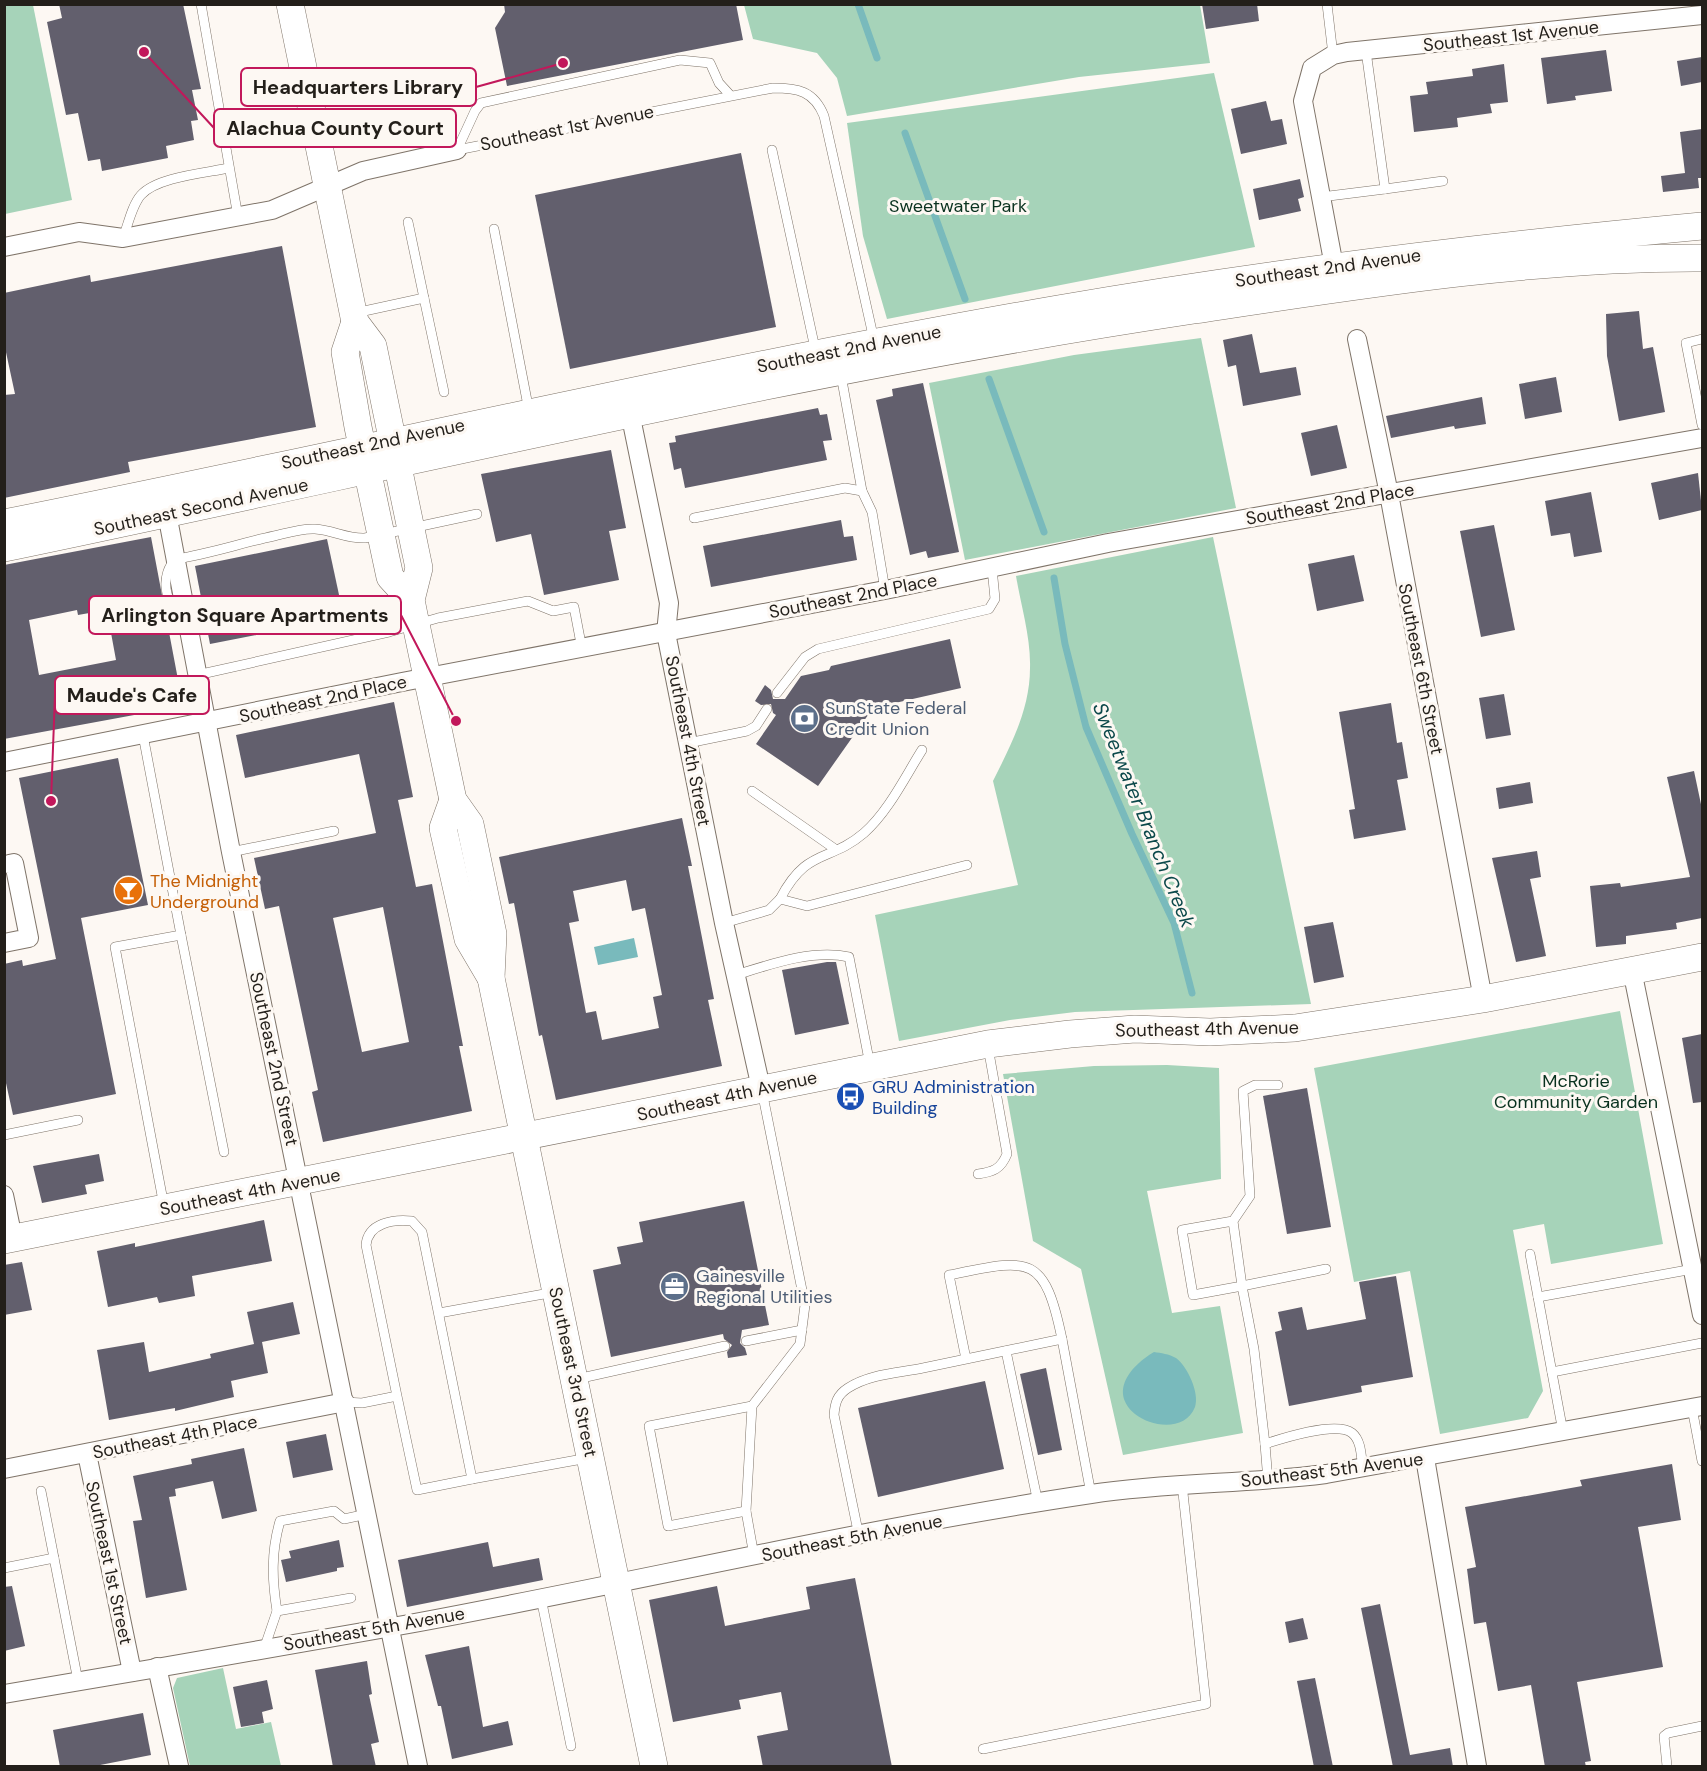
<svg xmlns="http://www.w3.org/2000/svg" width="1707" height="1771" viewBox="0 0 1707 1771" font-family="'DM Sans',sans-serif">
<rect width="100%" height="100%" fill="#fdf8f3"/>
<!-- green -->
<g fill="#a6d3b9">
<path d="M5 4 33 5 72 200 5 214Z"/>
<path d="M744 5H1200L1210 63 1079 77 847 116 837 78 817 53 753 39Z"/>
<path d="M1214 73 1255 247 887 319 863 236 847 123Z"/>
<path d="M1201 338 1236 508 965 560 929 383 1074 355Z"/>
<path d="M1213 537 1311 1004 1075 1012 1010 1020 899 1041 875 915 1018 885 993 781C1011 745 1030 709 1030 668 1031 638 1021 606 1016 576Z"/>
<path d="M1620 1011 1663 1244 1551 1264 1544 1224 1513 1230 1543 1391 1528 1418 1440 1434 1410 1271 1354 1282 1314 1068Z"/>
<path d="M1167 1065 1219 1068 1221 1179 1147 1191 1172 1313 1220 1306 1243 1433 1123 1455 1081 1269 1033 1241 1003 1074 1094 1066Z"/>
<path d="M223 1668 236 1729 271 1722 281 1766H190L173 1688 177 1678Z"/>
</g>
<!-- water -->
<g fill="#79babc">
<path d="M634 938 638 957 598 965 594 947Z"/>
<path d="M1154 1352C1161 1353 1169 1354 1176 1358 1187 1366 1200 1393 1195 1407 1185 1432 1151 1427 1135 1414 1108 1391 1132 1365 1154 1352Z"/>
</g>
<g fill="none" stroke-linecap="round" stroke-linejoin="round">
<!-- stream -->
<g stroke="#79babc" stroke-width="7">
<path d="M858 4 877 58"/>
<path d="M905 133 965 299"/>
<path d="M989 379 1044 532"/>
<path d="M1054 578 1065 644 1086 727 1132 834 1174 923 1192 993"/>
</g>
</g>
<!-- building -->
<g fill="#625f6d" fill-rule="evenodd">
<path d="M59 4H183L201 89 192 90 198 120 191 121 194 140 166 146 168 158 102 171 100 159 88 161 78 113 66 115 47 22 62 18Z"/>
<path d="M504 4H736L743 40 507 86 495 28 505 12Z"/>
<path d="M1202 4H1257L1259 21 1206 29Z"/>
<path d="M1606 50 1612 91 1575 96 1576 100 1547 104 1541 58Z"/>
<path d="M1702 57V82L1681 86 1677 61Z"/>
<path d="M1504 64 1508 102 1490 104 1492 113 1457 118 1458 127 1414 132 1410 96 1428 94 1426 82 1473 76 1472 69Z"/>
<path d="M1266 101 1271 121 1282 119 1287 144 1241 154 1231 109Z"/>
<path d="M1702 129V178H1698L1699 188 1663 192 1661 176 1685 173 1680 132Z"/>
<path d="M741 153 776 327 570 369 535 195Z"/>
<path d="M1300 179 1304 197 1298 199 1301 211 1259 220 1253 189Z"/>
<path d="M282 246 316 427 128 462 130 472 4 498V395L15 394 4 343V293L90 275 91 282Z"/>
<path d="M1639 311 1643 349 1653 347 1665 412 1619 421 1607 356 1606 314Z"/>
<path d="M1252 334 1260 373 1296 367 1301 395 1243 406 1236 365 1228 367 1223 340Z"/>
<path d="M1556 377 1562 412 1525 419 1519 384Z"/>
<path d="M923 383 959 552 928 558 926 551 910 555 876 400 893 396 892 389Z"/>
<path d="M1482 397 1486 424 1455 429 1454 426 1391 438 1386 416Z"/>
<path d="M818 408 820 415 827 414 832 440 823 441 827 460 685 488 681 468 674 470 669 443 676 442 675 436Z"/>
<path d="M1337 425 1347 468 1311 476 1301 433Z"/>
<path d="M611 450 626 528 609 531 619 580 544 595 531 534 496 542 481 474Z"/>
<path d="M1698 473 1702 510 1659 520 1651 483Z"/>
<path d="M1591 492 1602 552 1574 557 1570 533 1551 536 1545 501Z"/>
<path d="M841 520 844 537 853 536 857 560 711 587 703 546Z"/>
<path d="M1494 525 1515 630 1481 637 1460 531Z"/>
<path d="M151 537 183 706 4 739V565ZM77 610 78 615 95 612 98 625 109 622 116 660 39 675 29 620Z"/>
<path d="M327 539 344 618 210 644 195 566Z"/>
<path d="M1354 555 1364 601 1317 611 1308 564Z"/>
<path d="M950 639 961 688 873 708 818 786 756 744 776 715 773 713 771 704 761 705 755 701 765 685 771 690 773 699H785L801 676 829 670 831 666Z"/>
<path d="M1504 694 1511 735 1486 739 1479 698Z"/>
<path d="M394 702 413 797 398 800 416 887 432 884 463 1046H459L472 1111 323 1142 312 1092 318 1090 279 906 265 909 254 858 376 833 359 754 245 778 236 735ZM383 907 409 1042 362 1052 333 918Z"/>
<path d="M1391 703 1397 743 1402 742 1408 778 1397 780 1406 830 1354 839 1349 810 1355 809 1339 712Z"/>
<path d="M118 758 148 905 81 918 116 1094 13 1115 4 1074V964L22 960 23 966 56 959 19 778Z"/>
<path d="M1694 771 1702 809V918L1676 923 1677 929 1626 936V944L1596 947 1590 886 1620 883 1621 887 1690 877 1667 777Z"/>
<path d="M1530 782 1533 803 1499 809 1496 788Z"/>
<path d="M682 818 692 866H688L714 999 708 1000 722 1066 556 1100 542 1035 539 1036 514 903 509 904 499 857ZM626 880 632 911 645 908 662 995 653 997 659 1028 602 1040 596 1011 586 1013 569 923 579 921 573 891Z"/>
<path d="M1537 851 1541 877 1530 879 1546 956 1516 962 1492 858Z"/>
<path d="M1333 922 1344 977 1314 983 1304 927Z"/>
<path d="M827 962H836L849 1024 795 1035 782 970Z"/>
<path d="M1702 1034V1102L1693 1103 1682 1038Z"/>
<path d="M1307 1088 1331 1227 1287 1234 1263 1096Z"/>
<path d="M99 1154 104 1181 85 1185 87 1194 42 1203 33 1166Z"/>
<path d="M744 1201 769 1325 742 1330 740 1343 745 1348 747 1355 728 1358 727 1352 732 1345 724 1339 723 1334 611 1357 593 1270 621 1264 617 1247 643 1242 639 1222Z"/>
<path d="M264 1220 272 1261 192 1276 195 1296 159 1303 157 1297 108 1307 97 1251 135 1243V1247Z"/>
<path d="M22 1262 32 1310 4 1315V1265Z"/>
<path d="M1396 1276 1413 1377 1361 1386 1362 1392 1289 1406 1275 1332 1282 1330 1278 1312 1302 1307 1307 1330 1366 1319 1359 1282Z"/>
<path d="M293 1302 300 1334 262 1342 268 1373 231 1381 234 1397 175 1411V1408L109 1420 97 1350 144 1342 149 1372 211 1358 210 1354 254 1344 247 1312Z"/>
<path d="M1046 1368 1062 1450 1038 1455 1020 1374Z"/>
<path d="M985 1381 1004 1469 878 1497 858 1408Z"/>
<path d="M326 1434 333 1470 293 1478 286 1442Z"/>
<path d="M244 1448 257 1511 222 1519 213 1481 175 1489 176 1496 169 1497 187 1590 146 1598 133 1521 142 1520 133 1476 192 1464 191 1459Z"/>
<path d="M1672 1464 1681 1520 1638 1527 1663 1667 1577 1682 1591 1761 1585 1762 1586 1767H1545L1531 1685 1498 1691 1486 1622 1474 1624 1467 1569 1476 1567 1465 1507 1582 1486 1580 1480Z"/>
<path d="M339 1540 344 1567 337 1568V1571L286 1582 281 1560 291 1558 289 1551Z"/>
<path d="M488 1542 493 1567 539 1558 543 1580 407 1607 398 1560Z"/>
<path d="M855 1578 892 1767H763L757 1736 788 1730 781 1692 739 1700 741 1709 673 1722 649 1600 717 1586 725 1626 810 1609 806 1587Z"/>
<path d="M12 1586 25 1646 4 1651V1587Z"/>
<path d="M1380 1604 1410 1755 1450 1748 1453 1767H1393L1361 1608Z"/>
<path d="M1303 1618 1308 1639 1289 1643 1285 1622Z"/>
<path d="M469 1646 483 1727 508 1721 513 1745 452 1759 441 1706H438L425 1655Z"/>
<path d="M367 1661 372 1694 369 1695 379 1742 371 1744 376 1767H333L315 1670Z"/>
<path d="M1315 1678 1333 1767H1314L1297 1681Z"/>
<path d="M267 1680 273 1709 262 1712 264 1723 241 1727 233 1687Z"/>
<path d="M143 1713 151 1755 90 1767H60L53 1730Z"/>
</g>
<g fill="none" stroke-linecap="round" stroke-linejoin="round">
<defs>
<g id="lane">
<path d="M201 4 238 217"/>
<path d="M1327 4 1333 55"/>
<path d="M457 150 773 88C798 88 814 91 824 116L874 340"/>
<path d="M457 150 475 111 481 103 680 60 710 63 719 83 730 95"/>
<path d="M772 150 816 353"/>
<path d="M1385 189 1443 181"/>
<path d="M1321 197 1385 189 1366 51"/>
<path d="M494 229 529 411"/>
<path d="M123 238C128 225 132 205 141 195 157 177 205 173 229 168"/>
<path d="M424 298 444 392"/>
<path d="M355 313 424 298 408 222"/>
<path d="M1702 339 1686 343 1702 425"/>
<path d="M841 375 862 491"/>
<path d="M694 518 845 488 862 491 872 512 885 590"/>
<path d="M184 614C163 605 160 574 176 559 209 554 241 543 274 536 287 533 302 528 315 529 333 530 347 539 365 538L477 514"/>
<path d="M197 675 389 632 438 618 528 601 553 611 574 607 582 649"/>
<path d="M777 693 805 657 818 649 989 609 995 599 992 568"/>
<path d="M143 735 181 935 115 947 164 1206"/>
<path d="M688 743 747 731 756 726 767 709"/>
<path d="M752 791 835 849"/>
<path d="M231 852 334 831"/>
<path d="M780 899C807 847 829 863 864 833 888 812 905 777 922 750"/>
<path d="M724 923 769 910 780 899 807 906 967 865"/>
<path d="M181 935 224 1152"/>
<path d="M736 975C771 964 813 949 849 957L870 1065"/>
<path d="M4 1135 78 1120"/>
<path d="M978 1174C993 1172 1001 1169 1007 1154L988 1047"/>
<path d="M1233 1221 1182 1230 1193 1295 1242 1286 1233 1221 1250 1196 1243 1091 1255 1085H1278"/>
<path d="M1530 1254 1563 1432"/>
<path d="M1538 1297 1693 1269"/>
<path d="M439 1313 555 1292"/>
<path d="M1062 1339 1091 1494"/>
<path d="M746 1341 802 1330"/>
<path d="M1006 1351 1038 1503"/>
<path d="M1552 1372 1702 1343"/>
<path d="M577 1379 725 1346"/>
<path d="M345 1402 362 1403 397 1396 366 1245C368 1223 393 1219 412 1221L422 1232 472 1479 417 1490 397 1396"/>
<path d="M752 1406 649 1426 668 1526 746 1511 754 1556"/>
<path d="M1692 1408 1702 1461"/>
<path d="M1265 1444 1254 1349 1242 1286 1326 1269"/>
<path d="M472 1479 588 1458"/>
<path d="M1268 1481 1265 1444C1283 1438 1337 1421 1352 1433 1362 1441 1361 1458 1363 1469"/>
<path d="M41 1491 54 1558"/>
<path d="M746 1511 752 1406 800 1344 805 1305 762 1091"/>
<path d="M859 1536 834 1415C835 1403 837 1395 848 1388 869 1374 898 1373 923 1368 969 1358 1016 1349 1062 1339 1044 1252 1029 1259 949 1275L966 1359"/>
<path d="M4 1568 54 1558 78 1681"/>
<path d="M541 1598 571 1746"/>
<path d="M277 1611C272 1580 271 1552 280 1521L334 1511 344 1519 367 1514"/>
<path d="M264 1649 277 1611 351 1598"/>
<path d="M983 1749 1206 1704 1182 1484"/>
<path d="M1667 1766 1664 1736 1668 1733 1702 1726"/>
</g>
<g id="street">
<path d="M4 247 79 232 123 238 272 210 363 171 457 150"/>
<path d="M1340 276 1334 266 1303 101 1312 68 1333 55 1347 52 1702 15"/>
<path d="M1357 339 1389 494 1483 999"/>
<path d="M628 403 669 603 666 633 724 923 761 1088"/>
<path d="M165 503 231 852 418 1766"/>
<path d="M4 762 402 682 890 589 1108 543 1702 438"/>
<path d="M4 943 29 938 14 863 9 864"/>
<path d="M1632 970 1702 1315"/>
<path d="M4 1195 13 1238"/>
<path d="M87 1454 132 1672"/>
<path d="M1425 1458 1477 1766"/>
<path d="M4 1469 345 1402"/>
<path d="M157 1667 179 1766"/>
<path d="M4 1694C139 1671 275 1648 409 1624 637 1582 863 1528 1091 1494 1169 1482 1248 1484 1326 1474L1702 1406"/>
</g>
<g id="secondary">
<path d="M290 4 355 322 373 346 419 568 411 600 414 615 453 800 470 824 493 934 491 978 654 1766"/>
<path d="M355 322 345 352 358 427 390 577 411 600"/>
<path d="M4 523C356 453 705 370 1058 309 1272 272 1487 246 1702 226"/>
<path d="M4 548C400 466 794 370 1194 310 1360 285 1535 257 1702 258"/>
<path d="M453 800 443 828 468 939 491 978"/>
<path d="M4 1240 988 1044 1070 1034 1135 1029 1210 1032 1295 1028 1483 999 1702 957"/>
</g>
</defs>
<!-- lane casing -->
<use href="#lane" stroke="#7f7469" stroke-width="10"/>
<!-- street casing -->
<use href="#street" stroke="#7f7469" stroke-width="20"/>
<!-- secondary casing -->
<use href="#secondary" stroke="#7f7469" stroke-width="28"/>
<!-- lane -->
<use href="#lane" stroke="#fff" stroke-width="9"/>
<!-- street -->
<use href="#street" stroke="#fff" stroke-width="18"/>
<!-- secondary -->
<use href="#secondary" stroke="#fff" stroke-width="27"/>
</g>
<!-- icons -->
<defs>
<symbol id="bank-disc" viewBox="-11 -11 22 22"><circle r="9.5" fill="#5c6f8a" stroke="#fdf8f3"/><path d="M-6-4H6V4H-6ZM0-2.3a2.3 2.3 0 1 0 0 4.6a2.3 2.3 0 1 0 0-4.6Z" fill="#fff"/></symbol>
<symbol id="bar-disc" viewBox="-11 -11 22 22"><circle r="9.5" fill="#e8710a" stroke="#fdf8f3"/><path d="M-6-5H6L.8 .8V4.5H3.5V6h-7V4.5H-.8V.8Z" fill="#fff"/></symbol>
<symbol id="bus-disc" viewBox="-11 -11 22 22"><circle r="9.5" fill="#1a4fb4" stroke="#fdf8f3"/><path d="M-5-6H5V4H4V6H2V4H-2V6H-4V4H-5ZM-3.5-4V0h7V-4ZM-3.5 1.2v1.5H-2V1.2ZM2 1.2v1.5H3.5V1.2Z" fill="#fff"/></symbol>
<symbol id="office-disc" viewBox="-11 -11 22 22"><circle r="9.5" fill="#5c6f8a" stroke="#fdf8f3"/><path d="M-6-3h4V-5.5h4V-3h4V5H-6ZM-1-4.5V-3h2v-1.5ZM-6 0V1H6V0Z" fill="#fff"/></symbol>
</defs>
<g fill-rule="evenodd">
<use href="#bank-disc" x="788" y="702" width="33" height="33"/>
<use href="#bar-disc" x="112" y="874" width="33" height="33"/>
<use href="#bus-disc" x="834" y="1080" width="33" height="33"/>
<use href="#office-disc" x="658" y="1270" width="33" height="33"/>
</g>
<g text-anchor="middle" stroke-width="6" stroke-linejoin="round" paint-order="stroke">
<!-- street labels -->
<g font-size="18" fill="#231f1a" stroke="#fdf8f3">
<text transform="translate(1511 36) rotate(-6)" y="6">Southeast 1st Avenue</text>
<text transform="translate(567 128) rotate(-11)" y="6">Southeast 1st Avenue</text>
<text transform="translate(1328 268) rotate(-8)" y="6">Southeast 2nd Avenue</text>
<text transform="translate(849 349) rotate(-11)" y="6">Southeast 2nd Avenue</text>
<text transform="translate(373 444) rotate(-12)" y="6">Southeast 2nd Avenue</text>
<text transform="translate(1330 504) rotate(-10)" y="6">Southeast 2nd Place</text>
<text transform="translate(201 507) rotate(-12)" y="6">Southeast Second Avenue</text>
<text transform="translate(853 596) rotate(-11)" y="6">Southeast 2nd Place</text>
<text transform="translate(1421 669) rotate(79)" y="6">Southeast 6th Street</text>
<text transform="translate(323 699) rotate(-12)" y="6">Southeast 2nd Place</text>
<text transform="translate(688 741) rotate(79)" y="6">Southeast 4th Street</text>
<text transform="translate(1207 1029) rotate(-1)" y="6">Southeast 4th Avenue</text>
<text transform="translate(274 1059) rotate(78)" y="6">Southeast 2nd Street</text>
<text transform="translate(727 1096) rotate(-12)" y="6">Southeast 4th Avenue</text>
<text transform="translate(250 1192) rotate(-11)" y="6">Southeast 4th Avenue</text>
<text transform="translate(573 1372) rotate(78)" y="6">Southeast 3rd Street</text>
<text transform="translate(175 1437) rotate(-11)" y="6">Southeast 4th Place</text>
<text transform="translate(1332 1470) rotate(-7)" y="6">Southeast 5th Avenue</text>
<text transform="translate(852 1538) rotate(-11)" y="6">Southeast 5th Avenue</text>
<text transform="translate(109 1563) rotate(78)" y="6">Southeast 1st Street</text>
<text transform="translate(374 1629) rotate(-10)" y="6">Southeast 5th Avenue</text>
</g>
<!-- park labels -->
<g font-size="18" fill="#09321f" stroke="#fdf8f3">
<text x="958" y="212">Sweetwater Park</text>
<text x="1576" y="1087">McRorie<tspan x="1576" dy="21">Community Garden</tspan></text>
</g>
<!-- service labels -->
<g font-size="18" fill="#4e5e75" stroke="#fdf8f3" text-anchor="start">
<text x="825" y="714">SunState Federal<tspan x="825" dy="21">Credit Union</tspan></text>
<text x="696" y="1282">Gainesville<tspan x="696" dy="21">Regional Utilities</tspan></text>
</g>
<!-- food labels -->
<g font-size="18" fill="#c56008" stroke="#fdf8f3" text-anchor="start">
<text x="150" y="887">The Midnight<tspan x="150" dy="21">Underground</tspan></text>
</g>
<!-- transit labels -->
<g font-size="18" fill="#164399" stroke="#fdf8f3" text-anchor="start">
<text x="872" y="1093">GRU Administration<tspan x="872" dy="21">Building</tspan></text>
</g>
<!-- water labels -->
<g font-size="20" font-style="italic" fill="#0b484a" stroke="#fdf8f3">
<text transform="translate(1144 815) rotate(68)" y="7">Sweetwater Branch Creek</text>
</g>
</g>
<!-- callouts -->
<path fill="none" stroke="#c2185b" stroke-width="2" d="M563 63L476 87M144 52L214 128M456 721L401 615M51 801L55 695"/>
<g fill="#c2185b" stroke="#fdf8f3" stroke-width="2">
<circle cx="563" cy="63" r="6"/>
<circle cx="144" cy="52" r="6"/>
<circle cx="456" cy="721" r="6"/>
<circle cx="51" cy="801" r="6"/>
</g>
<g fill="#fdf8f3" stroke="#c2185b" stroke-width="2">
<rect x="241" y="68" width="235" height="38" rx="6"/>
<rect x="214" y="109" width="242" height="38" rx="6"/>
<rect x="89" y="596" width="312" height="38" rx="6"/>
<rect x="55" y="676" width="154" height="38" rx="6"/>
</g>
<g font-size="20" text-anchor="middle" font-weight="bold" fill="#231f1a">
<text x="358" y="94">Headquarters Library</text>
<text x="335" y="135">Alachua County Court</text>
<text x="245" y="622">Arlington Square Apartments</text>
<text x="132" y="702">Maude's Cafe</text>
</g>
<!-- border -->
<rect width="1707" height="1771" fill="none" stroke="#231f1a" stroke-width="12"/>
</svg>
